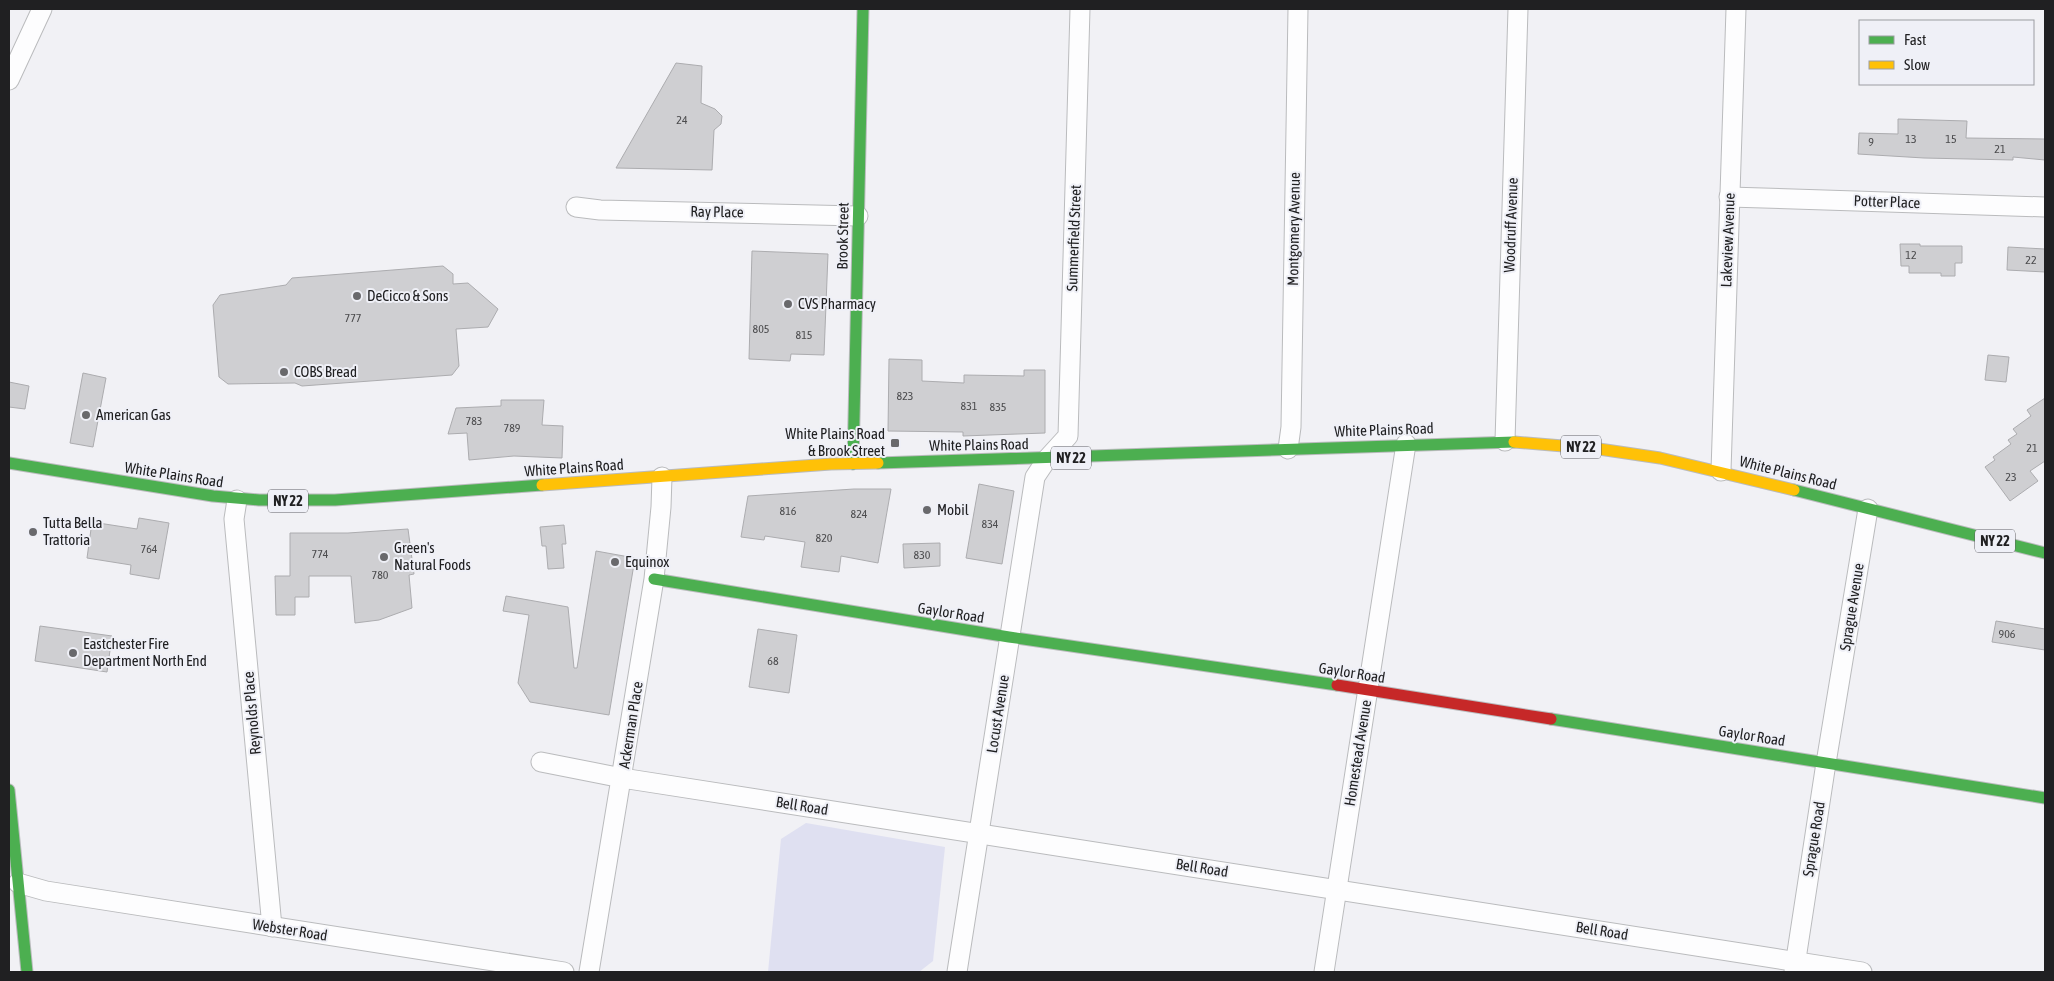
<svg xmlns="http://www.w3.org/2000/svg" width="2054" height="981" viewBox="0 0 2054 981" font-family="'Asap Condensed',sans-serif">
<rect width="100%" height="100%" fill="#f1f1f5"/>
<!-- green -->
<path fill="#dfe0f1" d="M806 823 945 847 933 961 919 972H768L781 839Z"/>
<!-- building -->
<g fill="#cfcfd2" stroke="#acacaf">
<path d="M676 63 702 66 701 103 715 109 722 116 721 124 714 130 712 170 616 168Z"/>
<path d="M1898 119 1967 121 1966 138 2045 139V160L2013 157V160L1924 158 1858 154 1859 133 1898 134Z"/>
<path d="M1900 244H1920V246H1962V263H1955V276H1941V273H1909V266H1901Z"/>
<path d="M2008 247 2045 249V272L2007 270Z"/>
<path d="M752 251 828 254 824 355 791 354 790 361 749 359Z"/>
<path d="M443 266 453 274V284L468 283 498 309 488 327 456 329 459 366 452 375 302 386 295 383 228 384 219 377 213 305 220 295 286 285 292 278Z"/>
<path d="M1988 355 2009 357 2006 382 1985 380Z"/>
<path d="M889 359 922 360V381L964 383V375L1024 376V370H1045V433L963 436V432L888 431Z"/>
<path d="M83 373 106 378 93 447 70 443Z"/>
<path d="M9 382 29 386 25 409 9 407Z"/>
<path d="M2045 398V461L2030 471 2038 481 2010 501 1985 467 1995 460 1993 457 2011 444 2008 440 2017 434 2013 429 2031 416 2027 410Z"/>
<path d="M501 400H544L542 425 563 426 562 458 514 456 469 460 467 433 448 434 456 408 501 406Z"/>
<path d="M979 484 1014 491 1002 564 966 558Z"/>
<path d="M854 489H891L878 563 841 556 839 572 801 567 805 542 765 536 764 540 741 537 748 496Z"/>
<path d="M139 518 169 523 159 579 130 574 131 565 87 558 92 522 137 529Z"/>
<path d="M564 525 566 544H562L564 568 548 569 546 546H542L540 527Z"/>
<path d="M408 529 414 574 409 575 412 608 379 620 355 623 351 576H309V597H295V615H276L275 576H290V533H348Z"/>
<path d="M940 543V566L904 568 903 544Z"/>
<path d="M596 551 635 558 609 715 530 702 518 683 529 615 503 611 506 596 568 607 574 668H577Z"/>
<path d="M1996 621 2045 629V650L1992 642Z"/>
<path d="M40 626 112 636 107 672 35 661Z"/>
<path d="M758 629 797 635 789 693 749 687Z"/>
</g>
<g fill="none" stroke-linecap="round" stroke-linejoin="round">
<defs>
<g id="street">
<path d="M9 80 42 9"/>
<path d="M1729 197 2045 207"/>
<path d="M576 207 600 210 858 216"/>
<path d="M1505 441 1518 9"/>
<path d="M1288 449 1291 427 1298 9"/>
<path d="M1721 471 1736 9"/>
<path d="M237 500 234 519 272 927"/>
<path d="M541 762 622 778 1862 972"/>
<path d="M18 883 46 891 564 972"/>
<path d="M589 972 654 579 661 507 662 477"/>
<path d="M957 972 1035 477 1047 459 1068 436 1080 9"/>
<path d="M1324 972 1406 444"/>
<path d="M1794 972 1826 763 1868 509"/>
</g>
<g id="fast">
<path d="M9 463 213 496 259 500H335L542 485"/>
<path d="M878 463 1514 442"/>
<path d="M853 464 863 9"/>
<path d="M1794 490 2045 553"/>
<path d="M654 579 1009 637 1337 685"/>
<path d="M1551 719 2045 798"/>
<path d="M9 790 27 972"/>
</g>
<g id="slow">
<path d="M1514 442 1599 449 1660 458 1794 490"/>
<path d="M542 485 831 464 878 463"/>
</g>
<path id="jam" d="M1337 685 1551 719"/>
</defs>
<!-- street casing -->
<use href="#street" stroke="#babbbd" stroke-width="21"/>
<!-- fast casing -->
<use href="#fast" stroke="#babbbd" stroke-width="13"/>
<!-- slow casing -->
<use href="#slow" stroke="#babbbd" stroke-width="13"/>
<!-- jam casing -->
<use href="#jam" stroke="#babbbd" stroke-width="13"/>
<!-- street -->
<use href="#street" stroke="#fdfdfe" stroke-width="19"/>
<!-- fast -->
<use href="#fast" stroke="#4caf50" stroke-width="11"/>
<!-- slow -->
<use href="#slow" stroke="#ffc107" stroke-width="11"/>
<!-- jam -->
<use href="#jam" stroke="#c62828" stroke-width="11"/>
</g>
<!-- markers -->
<g fill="#69696c" stroke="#eff0f7" stroke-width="2">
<circle cx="357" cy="296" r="5"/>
<circle cx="788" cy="304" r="5"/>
<circle cx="284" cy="372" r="5"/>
<circle cx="86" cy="415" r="5"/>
<rect x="890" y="438" width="10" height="10" rx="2.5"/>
<circle cx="927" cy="510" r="5"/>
<circle cx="33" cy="532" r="5"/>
<circle cx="384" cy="557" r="5"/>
<circle cx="615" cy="562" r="5"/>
<circle cx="73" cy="653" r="5"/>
</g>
<g text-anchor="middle" stroke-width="4" stroke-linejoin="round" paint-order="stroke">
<!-- number labels -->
<g font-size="12" fill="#4c4c4e">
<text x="682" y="124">24</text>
<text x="1911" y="143">13</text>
<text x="1951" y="143">15</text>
<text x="1871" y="146">9</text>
<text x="2000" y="153">21</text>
<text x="1911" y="259">12</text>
<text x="2031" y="264">22</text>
<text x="353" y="322">777</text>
<text x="761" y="333">805</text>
<text x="804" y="339">815</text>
<text x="905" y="400">823</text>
<text x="969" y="410">831</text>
<text x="998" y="411">835</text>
<text x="474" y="425">783</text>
<text x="512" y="432">789</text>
<text x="2032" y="452">21</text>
<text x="2011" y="481">23</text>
<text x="788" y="515">816</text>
<text x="859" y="518">824</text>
<text x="990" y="528">834</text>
<text x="824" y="542">820</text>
<text x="149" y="553">764</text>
<text x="320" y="558">774</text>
<text x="922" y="559">830</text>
<text x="380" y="579">780</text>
<text x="2007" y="638">906</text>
<text x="773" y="665">68</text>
</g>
<!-- shield labels -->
<g fill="#eff0f7" stroke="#5e5e62" stroke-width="1">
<rect x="1561" y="435.5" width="40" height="23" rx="4"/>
<rect x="1051" y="446.5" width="40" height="23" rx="4"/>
<rect x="268" y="489.5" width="40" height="23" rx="4"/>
<rect x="1975" y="529.5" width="40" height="23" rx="4"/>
</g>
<g font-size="14" font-weight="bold" fill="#202022">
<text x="1581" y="452">NY 22</text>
<text x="1071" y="463">NY 22</text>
<text x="288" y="506">NY 22</text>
<text x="1995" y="546">NY 22</text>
</g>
<!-- street labels -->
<g font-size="15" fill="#202022" stroke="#eff0f7">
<text transform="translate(1887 202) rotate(2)" y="5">Potter Place</text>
<text transform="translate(717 212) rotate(1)" y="5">Ray Place</text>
<text transform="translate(1511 225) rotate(-88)" y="5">Woodruff Avenue</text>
<text transform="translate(1294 229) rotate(-89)" y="5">Montgomery Avenue</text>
<text transform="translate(843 236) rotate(-89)" y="5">Brook Street</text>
<text transform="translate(1074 238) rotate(-88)" y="5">Summerfield Street</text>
<text transform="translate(1728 240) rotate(-88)" y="5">Lakeview Avenue</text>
<text transform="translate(1384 430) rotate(-2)" y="5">White Plains Road</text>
<text transform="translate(979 445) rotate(-1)" y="5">White Plains Road</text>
<text transform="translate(574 468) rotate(-4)" y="5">White Plains Road</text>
<text transform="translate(1788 473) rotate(14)" y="5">White Plains Road</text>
<text transform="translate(174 475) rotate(9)" y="5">White Plains Road</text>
<text transform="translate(1852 607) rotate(-81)" y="5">Sprague Avenue</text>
<text transform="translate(951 613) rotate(9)" y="5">Gaylor Road</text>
<text transform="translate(1352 673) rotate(9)" y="5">Gaylor Road</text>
<text transform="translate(252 713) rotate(-95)" y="5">Reynolds Place</text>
<text transform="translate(998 714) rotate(-81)" y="5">Locust Avenue</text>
<text transform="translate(631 725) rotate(-81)" y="5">Ackerman Place</text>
<text transform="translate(1752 736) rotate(9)" y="5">Gaylor Road</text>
<text transform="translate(1358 753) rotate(-81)" y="5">Homestead Avenue</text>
<text transform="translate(802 806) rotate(9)" y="5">Bell Road</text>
<text transform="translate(1814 839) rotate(-81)" y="5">Sprague Road</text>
<text transform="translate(1202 868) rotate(9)" y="5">Bell Road</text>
<text transform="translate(290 930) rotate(9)" y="5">Webster Road</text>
<text transform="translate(1602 931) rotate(9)" y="5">Bell Road</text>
</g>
<!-- poi labels -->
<g font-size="15" fill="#202022" stroke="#eff0f7" text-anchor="start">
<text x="367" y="301">DeCicco &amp; Sons</text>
<text x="798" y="309">CVS Pharmacy</text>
<text x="294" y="377">COBS Bread</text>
<text x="96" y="420">American Gas</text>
<text x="885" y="439" text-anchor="end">White Plains Road<tspan x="885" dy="17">&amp; Brook Street</tspan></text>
<text x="937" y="515">Mobil</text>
<text x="43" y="528">Tutta Bella<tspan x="43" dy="17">Trattoria</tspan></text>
<text x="394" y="553">Green's<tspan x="394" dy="17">Natural Foods</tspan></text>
<text x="625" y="567">Equinox</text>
<text x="83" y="649">Eastchester Fire<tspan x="83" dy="17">Department North End</tspan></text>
</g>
</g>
<!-- border -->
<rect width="2054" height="981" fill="none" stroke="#202022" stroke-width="20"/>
<!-- legend -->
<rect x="1859" y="20" width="175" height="65" fill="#eff0f7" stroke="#9c9da2"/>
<rect x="1869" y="36" width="25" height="8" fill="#4caf50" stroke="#9c9da2"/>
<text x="1904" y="45" font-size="15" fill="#202022">Fast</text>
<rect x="1869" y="61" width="25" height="8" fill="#ffc107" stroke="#9c9da2"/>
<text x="1904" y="70" font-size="15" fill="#202022">Slow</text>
</svg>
